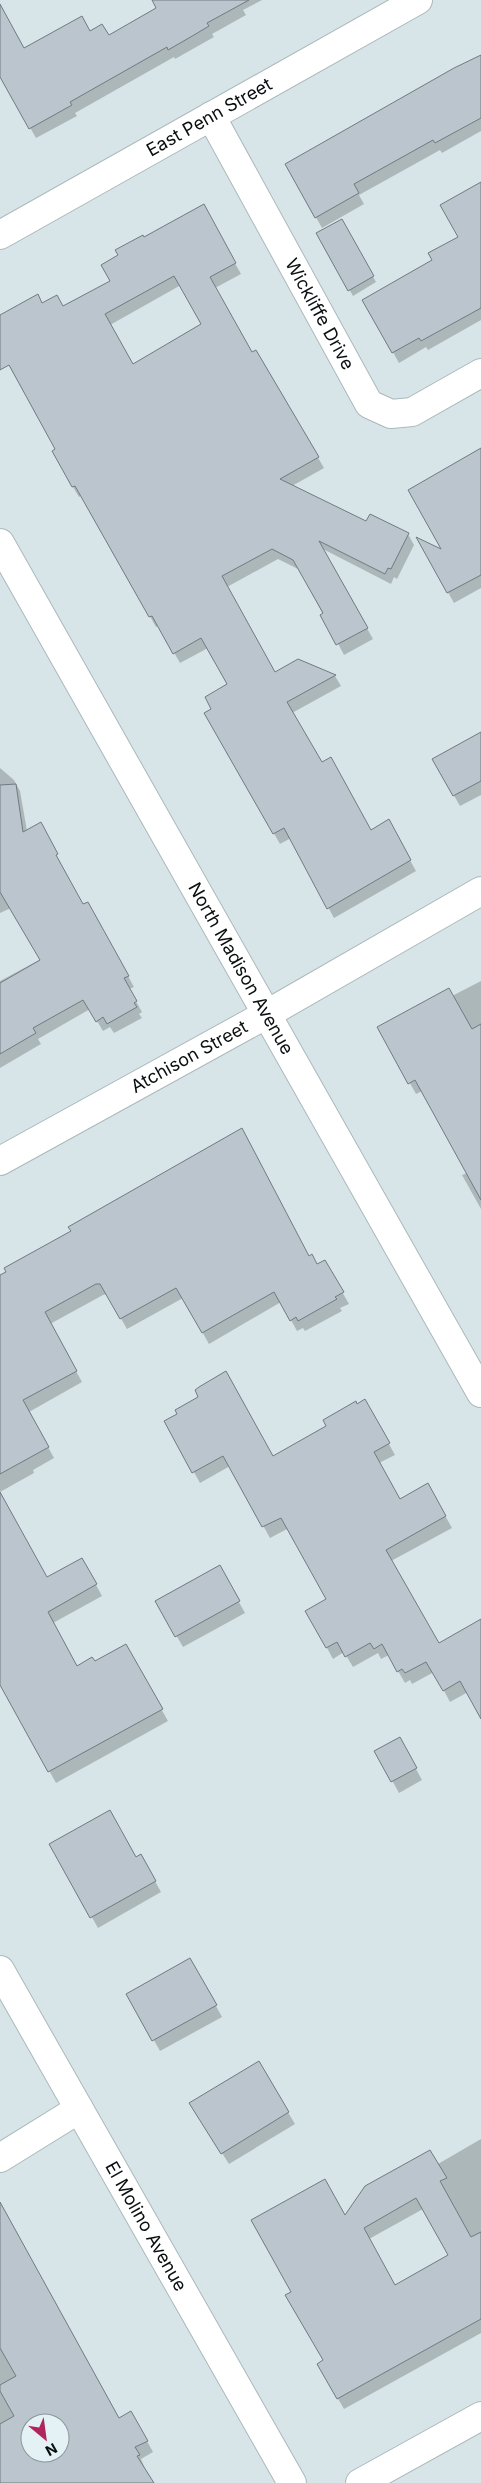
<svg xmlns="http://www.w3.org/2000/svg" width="481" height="2483" viewBox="0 0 481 2483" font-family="Inter,sans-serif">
<rect width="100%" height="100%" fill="#d7e5e8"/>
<!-- shadow -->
<g fill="#0003" fill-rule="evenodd">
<path d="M153 0H262L243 10 246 15 212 34 214 37 175 59 174 57 75 113 77 116 36 138 0 74V6L24 49 90 32 108 37 158 9Z"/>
<path d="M481 56V131L442 153 440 150 359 195 364 204 322 228 287 165Z"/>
<path d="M481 188V320L428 350 426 347 399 363 364 300 433 260 460 237Z"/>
<path d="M203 206 241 274 215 288 251 354 256 351 324 468 292 486 367 523 371 516 408 534 414 545 397 579 394 577 391 584 323 549 373 639 344 655 300 570 278 559 227 587 275 673 298 660 335 676 341 686 292 713 322 763 370 831 388 821 416 871 334 918 291 838 280 844 206 713 213 709 229 685 208 648 180 663 159 626 156 627 82 495 79 497 73 487 54 451 57 449 0 350V317L42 304 63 308 111 281 144 239ZM181 285 203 325 133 365 110 325Z"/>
<path d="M342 221 376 282 353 296 318 234Z"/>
<path d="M481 449V588L454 603 419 540 444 552Z"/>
<path d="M481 733V795L460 806 433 759Z"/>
<path d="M0 768 14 780 20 791 27 831 40 824 83 906 94 914 134 987 129 989 142 1012 139 1014 142 1018 114 1033 110 1027 103 1031 90 1009 38 1039 41 1044 0 1068V981L41 959 11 908 0 913Z"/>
<path d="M481 981V1209L462 1175 467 1173 422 1091 416 1094 379 1028 452 996Z"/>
<path d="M309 1257 317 1266 325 1262 349 1304 340 1308 342 1311 305 1331 303 1328 297 1331 281 1302 209 1344 183 1298 127 1329 107 1294 103 1295 50 1324 82 1382 29 1412 54 1458 33 1470 34 1473 0 1492V1302L17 1292Z"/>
<path d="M365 1401 395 1455 379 1463 400 1501 428 1485 452 1528 391 1561 438 1644 481 1621V1716L468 1692 450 1702 434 1672 412 1684 410 1680 405 1683 389 1655 381 1659 378 1653 353 1667 344 1652 333 1659 307 1611 328 1599 289 1528 270 1538 230 1466 200 1483 166 1422 273 1458 328 1426Z"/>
<path d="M0 1494 47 1579 82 1559 102 1596 53 1623 77 1667 95 1662 125 1645 168 1721 56 1783 0 1682Z"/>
<path d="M219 1567 245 1613 183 1647 157 1602Z"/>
<path d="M399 1738 422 1780 399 1793 376 1751Z"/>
<path d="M51 1844 136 1858 141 1856 161 1892 98 1928Z"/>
<path d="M190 1959 222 2017 160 2051 128 1994Z"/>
<path d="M258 2063 295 2124 229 2164 197 2114Z"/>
<path d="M481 2139V2333L344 2409 318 2364 324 2361 293 2292 345 2218ZM423 2209 449 2256 395 2286 369 2239Z"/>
<path d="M0 2220 119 2419 137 2423 153 2452 141 2459 151 2483H0ZM30 2423H60V2453H30Z"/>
</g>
<!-- building -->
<g fill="#bbc5cd" stroke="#717a81" fill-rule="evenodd">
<path d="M152 0H249L207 23 209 26 194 35 168 50 167 47 70 102 72 105 29 129 0 77V4L24 48 82 16 90 31 102 24 109 35 156 8Z"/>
<path d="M481 55V118L435 143 433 140 354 184 359 193 315 218 285 164 454 68Z"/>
<path d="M481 182V308L421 341 419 338 392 353 362 300 432 260 428 253 458 237 440 205Z"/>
<path d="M204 204 236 263 210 277 252 352 256 350 319 457 280 479 366 521 370 514 409 533 391 569 388 568 385 574 319 541 368 628 336 645 320 615 323 613 293 560 272 549 222 576 275 672 298 659 336 675 287 702 322 762 331 757 371 830 389 819 411 860 327 909 284 828 273 834 204 713 211 709 205 697 227 684 201 638 173 654 152 616 149 617 75 486 72 487 52 451 55 449 9 365 0 370V315L38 294 42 303 57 295 63 306 110 281 101 265 118 255 115 250 143 235 144 237ZM174 276 201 324 133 364 105 314Z"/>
<path d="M342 219 374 276 348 291 316 233Z"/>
<path d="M481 448V575L447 593 416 537 441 549 408 490Z"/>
<path d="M481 732V781L453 796 432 759Z"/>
<path d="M16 784 23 832 41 822 58 854 56 855 83 904 88 902 129 976 124 978 137 1001 134 1003 137 1007 107 1024 103 1017 96 1022 83 1000 33 1028 36 1033 0 1054V983L40 960 0 892V785Z"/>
<path d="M449 988 472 1029 481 1024V1200L415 1080 408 1084 377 1027Z"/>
<path d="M242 1128 309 1256 312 1254 317 1264 325 1260 344 1292 335 1297 337 1299 298 1321 296 1317 290 1321 274 1292 202 1333 176 1288 120 1319 100 1284H96L45 1312 77 1371 23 1400 49 1447 0 1474V1275L6 1272 4 1268 71 1231 68 1227Z"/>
<path d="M226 1371 273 1456 326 1426 323 1420 356 1401 357 1404 365 1399 390 1443 374 1452 400 1499 428 1483 446 1516 386 1550 439 1643 481 1619V1719L460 1681 443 1691 426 1662 405 1673 402 1669 397 1672 382 1644 374 1649 370 1643 345 1657 337 1642 326 1648 305 1611 326 1599 281 1518 262 1527 223 1456 192 1473 164 1421 177 1414 175 1410 198 1397 195 1390 199 1387Z"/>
<path d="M0 1492 47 1577 82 1558 97 1584 48 1612 77 1666 92 1657 95 1661 126 1644 163 1709 48 1772 0 1685Z"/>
<path d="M220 1565 240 1601 175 1637 155 1601Z"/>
<path d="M400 1737 417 1768 391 1782 374 1751Z"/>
<path d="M110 1810 136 1857 141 1854 156 1881 90 1918 49 1844Z"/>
<path d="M190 1958 217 2005 152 2041 126 1994Z"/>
<path d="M259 2061 289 2112 221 2154 189 2103Z"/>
<path d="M430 2150 447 2178 440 2181 471 2237 481 2232V2319L337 2399 317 2364 323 2360 285 2295 291 2292 251 2220 325 2179 345 2215 365 2186ZM416 2198 448 2255 395 2285 364 2228Z"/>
<path d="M0 2202 119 2418 131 2411 148 2441 135 2447 140 2455 137 2456 154 2483H0V2424L14 2416 0 2391V2385L16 2376 0 2348ZM30 2423H60V2453H30Z"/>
</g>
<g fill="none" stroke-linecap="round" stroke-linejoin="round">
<defs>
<g id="minor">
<path id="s1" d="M211 116 369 404 391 414 412 412 481 373"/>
<path id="s2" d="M0 235 418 0"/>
<path id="s3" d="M0 543 481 1393"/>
<path id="s4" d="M0 1161 267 1014 481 891"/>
<path id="s5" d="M0 1970 292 2483"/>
<path d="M0 2158 79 2109"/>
<path d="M360 2483 481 2416"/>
</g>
</defs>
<!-- minor casing -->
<use href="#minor" stroke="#abb9bc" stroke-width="30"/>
<!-- minor -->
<use href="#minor" stroke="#fff" stroke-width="28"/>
</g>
<g text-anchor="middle" stroke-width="4" stroke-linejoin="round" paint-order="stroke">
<!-- street labels -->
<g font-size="18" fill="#090e0f" stroke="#e4f2f6">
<text dy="6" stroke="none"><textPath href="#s2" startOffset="240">East Penn Street</textPath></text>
<text dy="6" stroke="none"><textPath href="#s1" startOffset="226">Wickliffe Drive</textPath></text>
<text dy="6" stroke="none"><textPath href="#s3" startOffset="489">North Madison Avenue</textPath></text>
<text dy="6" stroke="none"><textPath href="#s4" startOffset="216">Atchison Street</textPath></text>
<text dy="6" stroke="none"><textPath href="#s5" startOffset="295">El Molino Avenue</textPath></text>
</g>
</g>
<!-- north arrow -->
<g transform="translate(45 2438) rotate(151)"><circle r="24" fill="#e4f2f6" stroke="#8c979a"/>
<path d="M0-4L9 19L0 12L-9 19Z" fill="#b1255e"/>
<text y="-8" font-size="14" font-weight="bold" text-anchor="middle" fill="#090e0f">N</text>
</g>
</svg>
